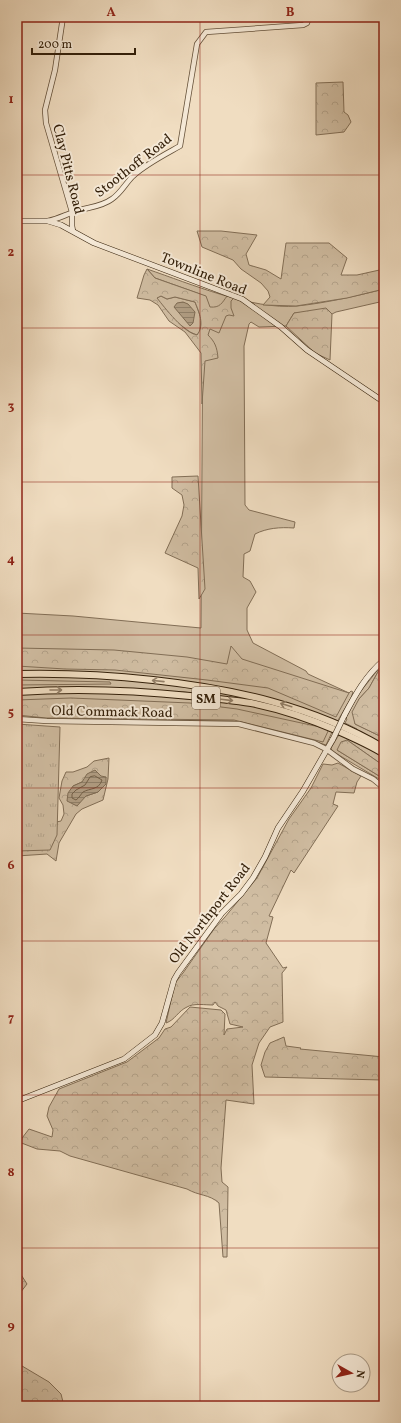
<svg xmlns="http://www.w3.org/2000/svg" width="401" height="1423" viewBox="0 0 401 1423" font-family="Vollkorn,serif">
<defs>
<pattern id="forest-crowns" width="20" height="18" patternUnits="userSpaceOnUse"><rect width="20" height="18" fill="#d0bda2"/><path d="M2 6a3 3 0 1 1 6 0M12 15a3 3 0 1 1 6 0" fill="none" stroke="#b3a28a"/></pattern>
<pattern id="park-tufts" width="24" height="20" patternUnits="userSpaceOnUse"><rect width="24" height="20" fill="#d0bda2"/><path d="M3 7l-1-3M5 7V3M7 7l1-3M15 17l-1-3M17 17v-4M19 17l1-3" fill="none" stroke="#b3a28a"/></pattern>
<pattern id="water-rules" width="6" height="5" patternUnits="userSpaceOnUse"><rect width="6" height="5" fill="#b09d83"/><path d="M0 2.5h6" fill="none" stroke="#908069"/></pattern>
</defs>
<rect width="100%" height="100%" fill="#f0ddc1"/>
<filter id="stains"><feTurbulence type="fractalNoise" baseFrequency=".005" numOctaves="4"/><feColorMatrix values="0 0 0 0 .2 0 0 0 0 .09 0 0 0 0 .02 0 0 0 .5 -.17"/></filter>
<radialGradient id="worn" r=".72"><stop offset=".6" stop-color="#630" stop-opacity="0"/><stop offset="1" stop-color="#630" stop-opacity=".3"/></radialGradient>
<!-- green -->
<g fill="#d0bda2" stroke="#826e56">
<path d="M147 269C191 284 252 310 297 306 326 303 356 296 384 289V301L336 312 332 314 328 311 294 313 286 326 259 327 251 322 249 324 244 346 245 505 249 510 295 522 294 528C280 527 267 528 255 534L250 551 244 554 243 577 250 581 256 592 247 608V630L253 643 306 671 308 674 349 693 351 691 353 692 351 698 337 722C273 694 205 682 136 676 96 672 57 670 17 671V613L73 616 201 628 203 297 200 294 155 278Z"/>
<path d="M161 296 167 299 175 297 195 302 201 318 200 331 197 335 190 332 174 320 156 298Z"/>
<path d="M384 662V666L379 670 369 688 359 699 355 724 384 738V745L357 731V729L345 723 347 719 346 718 357 696Z"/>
<path d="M17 676 101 677 185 685 265 701V704L219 696 184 692 17 690Z"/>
<path d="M58 692 130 693 248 705 294 716 333 730 326 745 291 734 233 721 53 720 17 717V694Z"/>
<path d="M340 733 356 741 384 757V766L347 740 337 750 384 779V782L332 751 331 748Z"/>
</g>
<!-- forest -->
<g fill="url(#forest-crowns)" stroke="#826e56" fill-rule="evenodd">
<path d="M343 82 344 112 348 115 351 122 344 132 316 135V83Z"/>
<path d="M197 231H221L257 235 246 254 249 265 266 270 281 279 286 243H329L347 258 341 275H357L384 269V289L347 298 296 306 263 305 270 297 268 291 261 283 241 269 233 260 202 247Z"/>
<path d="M147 269 155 278 206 296 210 307C220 308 222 303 227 296L234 298 231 301V308L234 316 229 315 226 316 219 333 210 329 208 335C215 342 217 347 218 358L205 361 202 404 201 353 185 332 169 321 158 305 150 300 137 298 144 275ZM161 296 167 299 175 297 195 302C199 312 205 325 197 335 184 333 165 308 157 298Z"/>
<path d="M326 308 332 314 330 360 315 353 286 326 294 313Z"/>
<path d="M198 476 205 589 199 599 198 568 165 553 182 516 184 505 182 495 172 488V477Z"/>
<path d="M231 646 242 659 349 693 336 717 268 688 207 680 115 670 65 669 17 666V648L114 650 187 657 227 664Z"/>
<path d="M384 666V738L355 724 352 712 359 699 369 688 379 670Z"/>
<path d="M17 680 110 682 111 684 17 685Z"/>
<path d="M71 698 190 703 237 709 329 729 323 742 234 720 46 718 17 715V700Z"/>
<path d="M347 740 384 766V779L337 750 341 742Z"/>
<path d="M109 758 108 779 103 800 82 809 76 814 59 843 56 861 47 854 17 856V841L52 823 61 821 64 814 63 805 59 798 62 781 66 772H73L87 767 94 761ZM82 782 106 784 98 792 86 796 73 786Z"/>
<path d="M338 763 361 776 357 782 354 793 336 792 333 804 338 806 294 873 291 870 269 916 273 917 266 943 283 968 287 967 282 973 283 1022 270 1027 259 1043 252 1065 254 1104 226 1100 221 1168 222 1182 228 1187 227 1257H223L219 1203C209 1194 199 1196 187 1189L70 1156 60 1151 37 1149 19 1142 29 1129 52 1137 53 1130 47 1116 49 1107 59 1089 127 1062 159 1038 165 1029 171 1027 190 1007 221 1010 225 1014 224 1035 227 1029 243 1027 230 1024 226 1010 218 1006 215 1002 213 1005C206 1005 193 1003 187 1007 178 1011 175 1020 166 1023L175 983 183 973 214 929 225 917 257 878 289 819 311 788 323 764 332 765Z"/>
<path d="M284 1037 286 1046 301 1048 300 1049 384 1057V1156L382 1080 265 1077 261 1065 265 1052 270 1043Z"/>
<path d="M20 1273 27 1284 17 1297V1274Z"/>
<path d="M17 1363 49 1382 61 1394 64 1406H17Z"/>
</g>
<!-- park -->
<path fill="url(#park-tufts)" stroke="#826e56" d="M17 724 60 727 57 835 50 850 17 851Z"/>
<!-- water -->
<g fill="url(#water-rules)" stroke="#7e6b53">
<path d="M183 302 188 304 195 312 193 323 190 326 174 307 177 303Z"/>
<path d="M95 770 101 776 106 777V784L98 792 86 796 77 806 67 801 68 793 73 786 82 782 87 774Z"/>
</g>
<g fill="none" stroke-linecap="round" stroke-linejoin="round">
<!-- shore -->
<path stroke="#725e46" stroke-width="1" d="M95 776 102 780C99 790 90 788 83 792 81 794 79 798 76 800L72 798V794L76 790 85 785 90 777Z"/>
<defs>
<g id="tertiary">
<path d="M63 17 55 70 45 110 46 123 72 212V226L73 231"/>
<path d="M48 221C57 219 63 216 71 213 85 207 100 208 112 199 121 193 125 184 133 176 146 164 164 155 180 146L197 44 206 32 303 25 307 23 309 17"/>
<path d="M17 719 47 721 239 724 314 743 326 749 353 769 373 779 384 788"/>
</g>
<g id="secondary">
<path d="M17 221H48L61 225 94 243 242 299 281 327 307 350 384 402"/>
<path d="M344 716C355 695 366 675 384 660"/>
<path d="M17 1101 124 1059 155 1035 162 1023 174 980 178 973 222 913 241 894 253 878 265 857 278 828 303 791 333 739"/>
</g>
<g id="motorway">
<path d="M17 674C63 673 108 675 153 680 234 689 313 706 384 748"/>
<path d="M17 692C75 688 133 690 190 696 211 698 231 700 251 703 281 709 310 719 338 731 354 738 370 745 384 754"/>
</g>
</defs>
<!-- tertiary casing -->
<use href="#tertiary" stroke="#634f38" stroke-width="6"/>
<!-- secondary casing -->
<use href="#secondary" stroke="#34200a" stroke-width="6"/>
<!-- motorway casing -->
<use href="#motorway" stroke="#34200a" stroke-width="8"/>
<!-- tertiary -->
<use href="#tertiary" stroke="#f5e9d7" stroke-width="4.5"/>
<!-- secondary -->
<use href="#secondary" stroke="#f5e9d7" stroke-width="5"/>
<!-- motorway -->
<use href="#motorway" stroke="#f0ddc1" stroke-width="6"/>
<defs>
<path id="secondary-bridge" d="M333 739 344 716"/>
</defs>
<!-- secondary-bridge casing -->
<use href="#secondary-bridge" stroke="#34200a" stroke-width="6" stroke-linecap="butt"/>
<!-- secondary-bridge -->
<use href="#secondary-bridge" stroke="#f5e9d7" stroke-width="5"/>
</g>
<!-- one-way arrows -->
<defs><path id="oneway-shaft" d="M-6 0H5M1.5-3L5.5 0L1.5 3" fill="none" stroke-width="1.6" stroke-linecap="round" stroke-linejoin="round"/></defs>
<g stroke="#927e66">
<use href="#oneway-shaft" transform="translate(158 681) rotate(-174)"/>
<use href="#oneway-shaft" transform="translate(56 690)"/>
<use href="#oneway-shaft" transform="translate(227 700) rotate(7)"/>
<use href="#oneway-shaft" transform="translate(286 705) rotate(-163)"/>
</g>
<!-- grid -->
<path fill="none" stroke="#8f2418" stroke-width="1" stroke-opacity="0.55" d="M200 17V1406M17 175H384M17 328H384M17 482H384M17 635H384M17 788H384M17 941H384M17 1095H384M17 1248H384"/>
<g text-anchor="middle" stroke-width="4" stroke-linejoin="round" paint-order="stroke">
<!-- shield labels -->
<rect fill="#f5e9d7" stroke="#6e5c48" stroke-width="1" x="192" y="687" width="28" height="22" rx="3"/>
<g font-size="13" font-weight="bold" fill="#34200a">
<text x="206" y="703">SM</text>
</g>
<!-- street labels -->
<g font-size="14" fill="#34200a" stroke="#f5e9d7">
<text transform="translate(133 165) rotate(-38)" y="5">Stoothoff Road</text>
<text transform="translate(69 169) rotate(76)" y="5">Clay Pitts Road</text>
<text transform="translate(204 273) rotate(22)" y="5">Townline Road</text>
<text transform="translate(112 711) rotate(1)" y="5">Old Commack Road</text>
<text transform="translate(209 913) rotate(-52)" y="5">Old Northport Road</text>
</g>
</g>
<!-- margin -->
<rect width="401" height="1423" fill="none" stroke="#f0ddc1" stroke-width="44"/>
<!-- north arrow -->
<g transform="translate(351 1373) rotate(98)"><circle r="19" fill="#f5e9d7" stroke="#a89985"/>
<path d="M0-3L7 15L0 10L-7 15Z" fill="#8f2418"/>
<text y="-6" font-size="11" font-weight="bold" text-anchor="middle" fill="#34200a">N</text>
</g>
<!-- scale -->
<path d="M32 48v6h103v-6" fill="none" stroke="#34200a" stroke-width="2"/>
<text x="38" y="48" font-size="12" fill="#34200a" stroke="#f5e9d7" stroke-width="3" paint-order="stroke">200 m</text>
<rect x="22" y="22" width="357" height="1379" fill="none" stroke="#8f2418" stroke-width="1.5"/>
<g font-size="13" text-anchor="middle" font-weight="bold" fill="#8f2418">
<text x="111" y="16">A</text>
<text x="290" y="16">B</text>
<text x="11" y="103">1</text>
<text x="11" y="256">2</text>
<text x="11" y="410">3</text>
<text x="11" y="563">4</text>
<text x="11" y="716">5</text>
<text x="11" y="869">6</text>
<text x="11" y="1022">7</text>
<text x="11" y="1176">8</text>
<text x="11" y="1329">9</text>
</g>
<rect width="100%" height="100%" filter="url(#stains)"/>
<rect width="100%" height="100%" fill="url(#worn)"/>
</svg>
